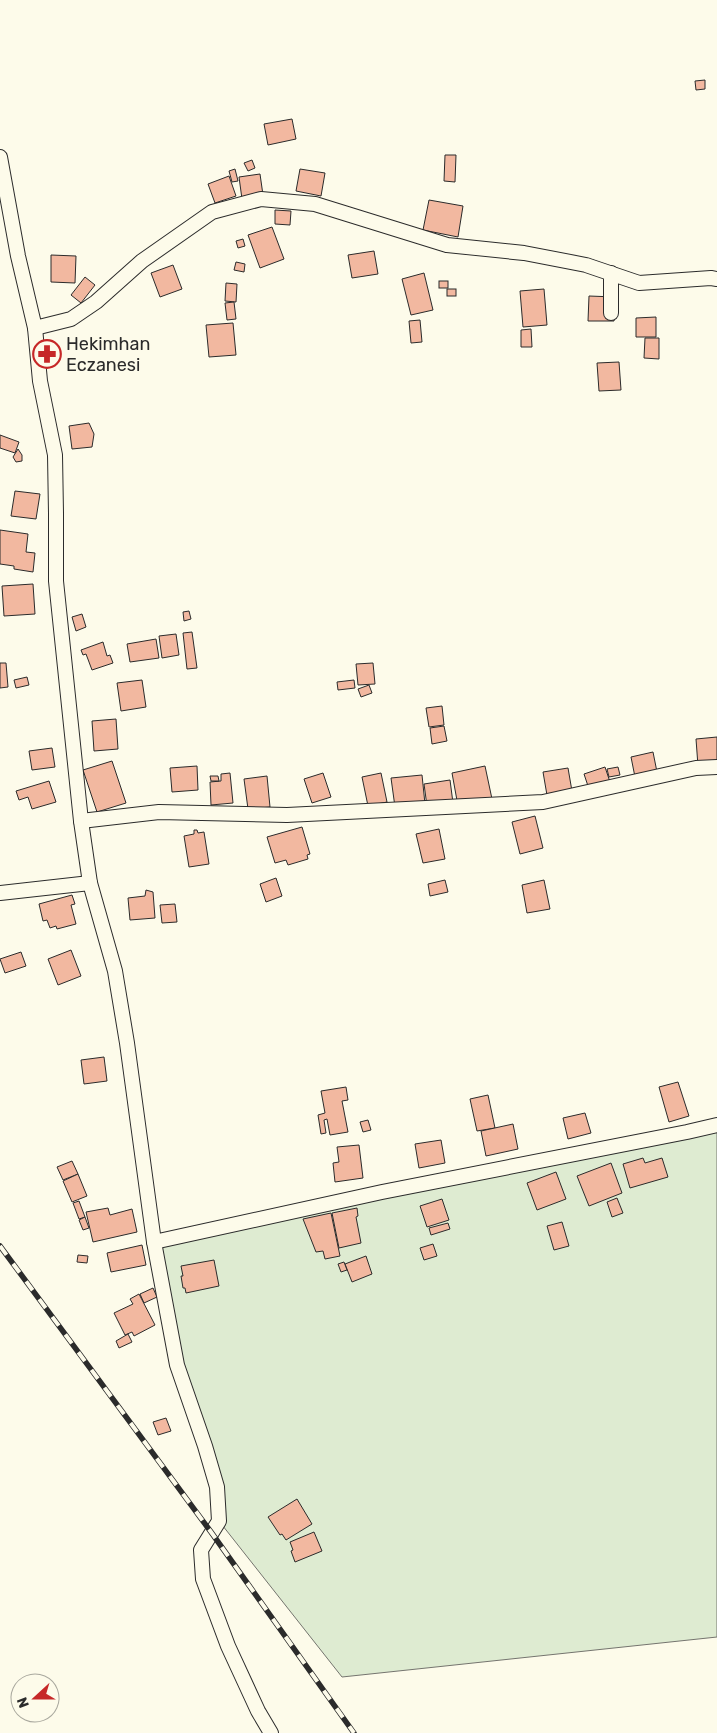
<svg xmlns="http://www.w3.org/2000/svg" width="717" height="1733" viewBox="0 0 717 1733" font-family="Rubik,sans-serif">
<rect width="100%" height="100%" fill="#fdfbea"/>
<!-- green -->
<path fill="#deebd1" stroke="#74746e" d="M717 1122V1637L342 1677 219 1521 154 1242Z"/>
<!-- building -->
<g fill="#f2b8a0" stroke="#2b2b2b">
<path d="M705 80V89L696 90 695 81Z"/>
<path d="M292 119 296 139 268 145 264 124Z"/>
<path d="M445 155H456L455 182 444 181Z"/>
<path d="M252 160 255 168 248 171 244 163Z"/>
<path d="M235 169 238 181 232 182 229 171Z"/>
<path d="M300 169 325 173 321 196 296 191Z"/>
<path d="M260 174 263 195 242 199 239 177Z"/>
<path d="M229 176 236 196 215 203 208 184Z"/>
<path d="M429 200 463 206 458 237 423 230Z"/>
<path d="M275 210 291 211 290 225 275 224Z"/>
<path d="M272 227 284 259 260 268 248 235Z"/>
<path d="M243 239 245 246 238 248 236 241Z"/>
<path d="M374 251 378 274 352 278 348 255Z"/>
<path d="M51 255 76 256 75 283 51 282Z"/>
<path d="M236 262 245 264 244 272 234 270Z"/>
<path d="M173 265 182 289 160 297 151 273Z"/>
<path d="M424 273 433 310 411 315 402 279Z"/>
<path d="M85 277 95 285 81 303 71 295Z"/>
<rect x="439" y="281" width="9" height="7"/>
<path d="M226 283 237 284 236 302 225 301Z"/>
<rect x="447" y="289" width="9" height="7"/>
<path d="M544 289 547 325 523 327 520 291Z"/>
<path d="M589 296 615 297 614 321H588Z"/>
<path d="M234 302 236 319 227 320 225 303Z"/>
<path d="M656 317V337H636V318Z"/>
<path d="M420 320 422 342 411 343 409 321Z"/>
<path d="M233 323 236 355 209 357 206 325Z"/>
<path d="M531 329 532 347H521V330Z"/>
<path d="M645 338H659V359L644 358Z"/>
<path d="M619 362 621 390 599 391 597 363Z"/>
<path d="M89 423 94 434 92 447 72 449 69 426Z"/>
<path d="M0 435 19 442 15 453 0 448Z"/>
<path d="M18 449 22 455V461L16 462 13 457Z"/>
<path d="M15 491 40 494 36 519 11 516Z"/>
<path d="M0 530 28 534 26 552 35 553 33 572 14 569V566L0 564Z"/>
<path d="M33 584 35 614 4 616 2 586Z"/>
<path d="M189 611 191 619 184 621 183 612Z"/>
<path d="M82 614 86 627 76 631 72 617Z"/>
<path d="M192 632 197 668 187 669 183 633Z"/>
<path d="M176 634 179 655 162 658 159 636Z"/>
<path d="M156 639 159 658 130 662 127 644Z"/>
<path d="M103 642 107 656 110 655 113 663 92 670 86 654 83 655 81 650Z"/>
<path d="M0 663H6L8 687 0 688Z"/>
<path d="M373 663 375 684 358 685 356 664Z"/>
<path d="M27 677 29 685 16 688 14 680Z"/>
<path d="M142 680 146 707 121 711 117 683Z"/>
<path d="M354 680 355 688 338 690 337 682Z"/>
<path d="M369 685 372 693 361 697 358 689Z"/>
<path d="M442 706 444 725 429 727 426 708Z"/>
<path d="M116 719 118 749 94 751 92 721Z"/>
<path d="M444 726 447 741 432 744 430 728Z"/>
<path d="M717 737V765L698 766 696 739Z"/>
<path d="M52 748 55 767 32 770 29 751Z"/>
<path d="M653 752 658 777 636 782 631 757Z"/>
<path d="M112 761 126 803 97 812 83 770Z"/>
<path d="M197 766 198 790 172 792 170 768Z"/>
<path d="M485 766 492 799 458 806 452 773Z"/>
<path d="M605 767 611 785 590 792 584 774Z"/>
<path d="M618 767 620 775 609 777 607 769Z"/>
<path d="M568 768 573 797 548 801 543 772Z"/>
<path d="M230 773 233 803 211 805 210 782 221 781V774Z"/>
<path d="M323 773 331 797 312 803 304 779Z"/>
<path d="M381 773 387 802 368 806 362 777Z"/>
<path d="M422 775 425 804 395 807 391 778Z"/>
<path d="M210 776H218L219 781H211Z"/>
<path d="M267 776 270 807 248 809 244 779Z"/>
<path d="M450 780 453 803 427 806 424 784Z"/>
<path d="M49 781 56 802 32 809 28 797 19 800 16 791Z"/>
<path d="M535 816 543 848 520 854 512 822Z"/>
<path d="M302 827 310 854 307 855 308 859 288 865 286 860 275 863 267 837Z"/>
<path d="M439 829 445 859 423 863 416 834Z"/>
<path d="M194 830H197L198 833 204 832 209 864 189 867 184 836 194 834Z"/>
<path d="M276 878 282 896 266 902 260 884Z"/>
<path d="M445 880 448 892 430 896 428 884Z"/>
<path d="M544 880 550 909 527 913 522 885Z"/>
<path d="M146 890 153 892 155 918 130 920 128 898 145 896Z"/>
<path d="M72 895 75 904 71 905 76 924 57 929 56 926 50 928 47 920 43 921 39 904Z"/>
<path d="M175 904 177 922 162 923 160 905Z"/>
<path d="M71 950 81 976 58 985 48 959Z"/>
<path d="M21 952 26 966 5 973 0 959Z"/>
<path d="M104 1057 107 1081 84 1084 81 1060Z"/>
<path d="M678 1082 689 1116 669 1122 659 1087Z"/>
<path d="M346 1087 348 1100 342 1101 348 1132 330 1135 327 1119 324 1120 326 1133 321 1134 318 1115 325 1113 321 1091Z"/>
<path d="M488 1095 495 1128 477 1131 470 1099Z"/>
<path d="M585 1113 591 1133 568 1139 563 1118Z"/>
<path d="M368 1120 371 1130 363 1132 360 1122Z"/>
<path d="M513 1124 518 1149 486 1156 481 1131Z"/>
<path d="M441 1140 445 1163 419 1168 415 1144Z"/>
<path d="M359 1145 363 1178 335 1182 333 1163 339 1162 337 1147Z"/>
<path d="M643 1158 645 1163 662 1158 668 1177 630 1188 623 1164Z"/>
<path d="M72 1161 78 1174 63 1180 57 1167Z"/>
<path d="M611 1163 622 1193 589 1206 577 1176Z"/>
<path d="M556 1172 566 1199 537 1210 527 1183Z"/>
<path d="M78 1174 87 1196 72 1202 63 1181Z"/>
<path d="M617 1198 623 1213 612 1217 607 1202Z"/>
<path d="M442 1199 449 1220 427 1227 420 1206Z"/>
<path d="M79 1201 85 1217 79 1219 73 1203Z"/>
<path d="M108 1208 110 1215 132 1209 137 1232 93 1242 86 1212Z"/>
<path d="M357 1208 358 1216 356 1217 361 1243 339 1248 332 1213Z"/>
<path d="M331 1213 340 1256 325 1259 323 1251 316 1252 303 1219Z"/>
<path d="M85 1217 89 1228 83 1230 79 1220Z"/>
<path d="M562 1222 569 1246 554 1250 547 1226Z"/>
<path d="M448 1223 450 1229 431 1235 429 1228Z"/>
<path d="M433 1244 437 1256 424 1260 420 1248Z"/>
<path d="M142 1245 146 1265 111 1272 107 1253Z"/>
<path d="M78 1255 88 1256 87 1263 77 1262Z"/>
<path d="M366 1256 372 1274 352 1282 345 1264Z"/>
<path d="M214 1260 219 1286 186 1293 185 1288H183L181 1276H183L181 1266Z"/>
<path d="M344 1262 347 1270 341 1272 338 1264Z"/>
<path d="M153 1288 157 1297 144 1303 140 1294Z"/>
<path d="M139 1294 155 1325 134 1336 132 1332 125 1335 114 1313 133 1304 130 1299Z"/>
<path d="M128 1334 132 1342 119 1348 116 1341Z"/>
<path d="M166 1418 171 1431 158 1435 153 1422Z"/>
<path d="M297 1499 312 1524 286 1540 282 1534 280 1535 268 1517Z"/>
<path d="M314 1532 322 1551 295 1562 291 1551 293 1550 290 1542Z"/>
</g>
<g fill="none" stroke-linecap="round" stroke-linejoin="round">
<defs>
<g id="minor">
<path d="M0 157 18 256 35 328 40 381 55 455 56 513V581L81 821 90 883 115 971 127 1043 154 1242 177 1365 205 1446 217 1487 219 1521 201 1550 203 1579 228 1646 258 1711 271 1733"/>
<path d="M611 273V313"/>
<path d="M35 328 71 319 96 302 142 261 212 212 261 199 315 204 447 245 524 253 586 265 639 283 711 278 717 279"/>
<path d="M81 821 159 812 287 815 543 802 696 768 717 767"/>
<path d="M0 893 90 883"/>
<path d="M154 1242 382 1192 687 1132 717 1125"/>
</g>
</defs>
<!-- minor casing -->
<use href="#minor" stroke="#2b2b2b" stroke-width="16"/>
<!-- minor -->
<use href="#minor" stroke="#fdfbea" stroke-width="14"/>
<defs>
<path id="rail" d="M0 1246 211 1532 354 1733"/>
</defs>
<!-- rail casing -->
<use href="#rail" stroke="#2b2b2b" stroke-width="5.5"/>
<!-- rail -->
<use href="#rail" stroke="#fdfbea" stroke-width="4" stroke-dasharray="11" stroke-linecap="butt"/>
</g>
<!-- icons -->
<defs>
<symbol id="pharmacy-ring" viewBox="-11 -11 22 22"><circle r="9.5" fill="#fdfbea" stroke="#c62828" stroke-width="1.5"/><path d="M-2-6h4v4h4v4h-4v4h-4v-4h-4v-4h4Z" fill="#c62828"/></symbol>
</defs>
<g fill-rule="evenodd">
<use href="#pharmacy-ring" x="31" y="338" width="32" height="32"/>
</g>
<g text-anchor="middle" stroke-width="4" stroke-linejoin="round" paint-order="stroke">
<!-- poi labels -->
<g font-size="18" fill="#2b2b2b" stroke="#fdfbea" text-anchor="start">
<text x="66" y="350">Hekimhan<tspan x="66" dy="21">Eczanesi</tspan></text>
</g>
</g>
<!-- north arrow -->
<g transform="translate(35 1698) rotate(249)"><circle r="24" fill="#fdfbea" stroke="#a9a89e"/>
<path d="M0-4L9 19L0 12L-9 19Z" fill="#c62828"/>
<text y="-8" font-size="14" font-weight="bold" text-anchor="middle" fill="#2b2b2b">N</text>
</g>
</svg>
